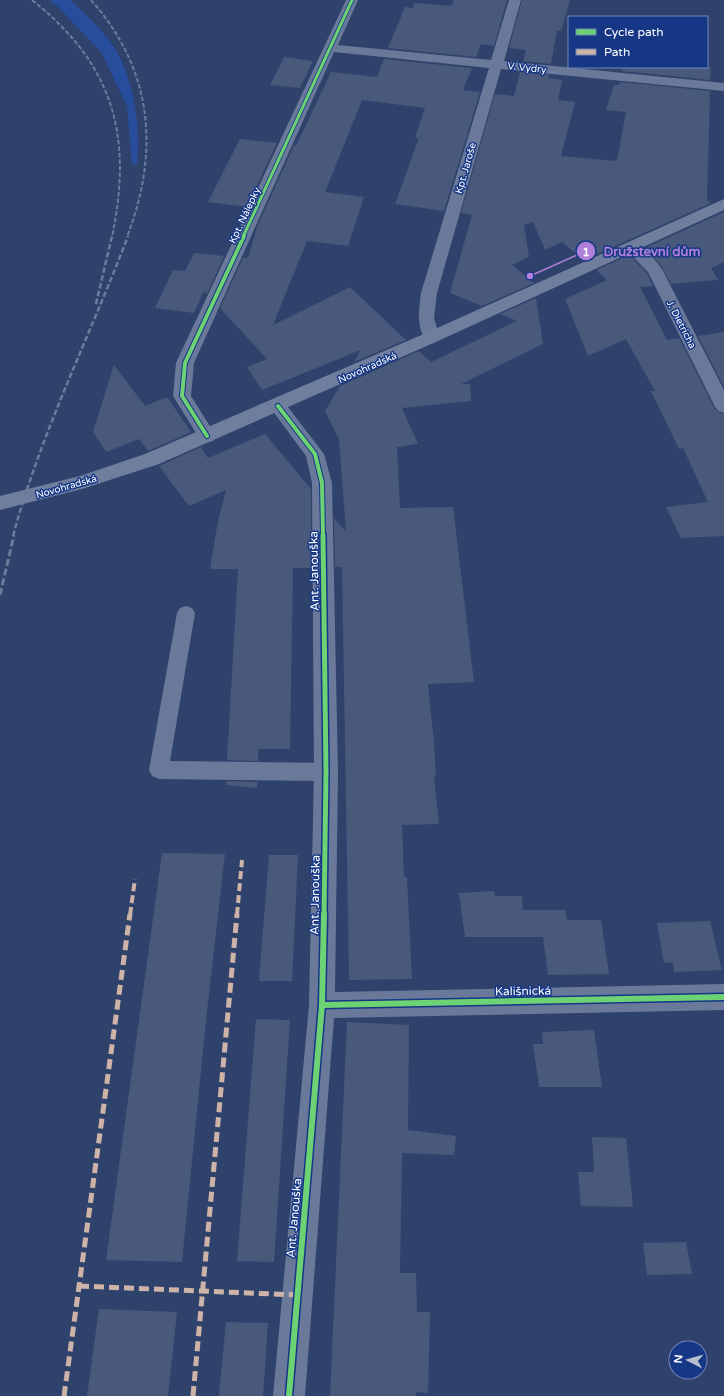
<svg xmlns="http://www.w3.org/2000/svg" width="724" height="1396" viewBox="0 0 724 1396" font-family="'Varela Round',sans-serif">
<rect width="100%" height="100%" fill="#2f426c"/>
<!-- green -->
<path fill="#284d9d" d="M49 0H70C84 12 107 34 116 50 134 81 141 129 137 164L132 165 127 106 101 52 57 6Z"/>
<!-- building -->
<g fill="#49597b">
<path d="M454 0H507L494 46 481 44 476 57 388 48 405 7 413 8 414 3 451 6Z"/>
<path d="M522 0H570L561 31 557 30 551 64 523 61 526 50 509 48Z"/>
<path d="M284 57 313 61 300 88 270 85Z"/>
<path d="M384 59 472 68 463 90 480 92 444 211 395 204 419 138H415L425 108 362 100 325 192 364 197 348 246 307 241 273 325 350 287 406 340 354 362 361 350 262 390 247 367 267 359 220 308 243 258H247L249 255 257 227 294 145 296 146 331 72 377 77Z"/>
<path d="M623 67H711L710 80 622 71Z"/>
<path d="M520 72 549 75 548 78 562 80 558 100 575 102 561 156 617 161 626 112 606 110 614 85H619L620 82 710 91 707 201 711 203 584 260 562 242 545 250 533 222 524 225 529 257 512 265 534 283 482 306 450 293 472 215 461 213 495 94 514 96Z"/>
<path d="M240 139 277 143 247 207 208 202Z"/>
<path d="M724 212V262L711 268 718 280 671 284 661 266 645 248Z"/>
<path d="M194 253 224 256 207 294 204 291 194 313 155 308 173 270 185 271Z"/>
<path d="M629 255 647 273 653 286 640 287 667 340 679 338 714 408 718 412 724 414V536L681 538 666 507 708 502 683 448 679 449 651 391H655L626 339 588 356 565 299 607 280 596 270Z"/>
<path d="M536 298 543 344 461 384H470L471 401 402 408 418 444 397 447 400 508 453 507 474 682 428 684 434 742 436 775H434L439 824 402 825 404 877H407L412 979 349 980 342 567H335L334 518 346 532 339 439 325 411 340 386 419 351 431 362 517 321 500 314Z"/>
<path d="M724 332V387L698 336Z"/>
<path d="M114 365 145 406 167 397 191 432 148 451 139 439 106 452 93 432Z"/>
<path d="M265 434 311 489V568H293L290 749H258V761L227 760 238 569H210L218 521 226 490 189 506 159 466 201 447 208 458Z"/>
<path d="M226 781 257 782V788L226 785Z"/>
<path d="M162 853 225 854 206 1020 182 1262 106 1260Z"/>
<path d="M269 855H298L292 981H259Z"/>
<path d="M494 891 495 896H522L523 910H565L567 920H601L609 974 548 975 543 937H465L459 893Z"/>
<path d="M710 921 722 970 674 972 673 962 664 963 657 923Z"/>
<path d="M256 1019 290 1020 274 1262 237 1261Z"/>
<path d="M347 1022 409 1025 408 1130 456 1136 454 1155 402 1153 400 1273H416L417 1312H430L428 1393 416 1392V1396H330Z"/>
<path d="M594 1030 602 1087H539L533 1044H543L542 1032Z"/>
<path d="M592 1137 626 1138 633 1207 581 1206 578 1172H594Z"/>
<path d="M686 1242 692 1274 647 1275 643 1243Z"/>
<path d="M99 1309 177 1312 168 1396H87Z"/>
<path d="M226 1322 268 1323 263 1396H219Z"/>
</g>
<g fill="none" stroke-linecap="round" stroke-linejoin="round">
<!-- service -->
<path fill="#6a799a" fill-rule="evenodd" d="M186 606 192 608 195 613 170 761 326 763 333 766 336 772 333 778 326 781 159 779 152 776 149 770 177 613 180 608Z"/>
<!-- minor -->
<g fill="#6a799a" fill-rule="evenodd">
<path d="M346 0H358L338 45 491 60 509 0H521L504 61 724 83V91L501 69 437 293 434 318 440 337 438 341 432 342 426 341C416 326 419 310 421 293L489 68 334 52 194 363 191 396 216 436 213 441 207 442 201 441 173 396 176 363Z"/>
<path d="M631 242C644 246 656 260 663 271L724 390V413L718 411 715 407 648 272 623 247 625 244Z"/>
<path d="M278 400 284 402 324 454 332 483 338 772 335 992 724 984V1010L334 1018 305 1396H273L309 1005 314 772 312 483 306 456 269 406 272 402Z"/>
</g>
<!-- secondary -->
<path fill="#707e9e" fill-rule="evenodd" d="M724 199V210L438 341 159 464 82 489 0 510V496L80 476 145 454 426 333Z"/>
<!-- rail-far2 -->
<g stroke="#6c7b9a" stroke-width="2" stroke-dasharray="4.5 2" stroke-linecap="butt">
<path d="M32 0C114 65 133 136 112 237"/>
<path d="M91 0C153 70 160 151 127 237"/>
</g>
<!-- rail-far1 -->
<g stroke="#6c7b9a" stroke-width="2.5" stroke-dasharray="5.5 2.5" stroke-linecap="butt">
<path d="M96 304 112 236"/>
<path d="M13 536C41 432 90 336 128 236"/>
</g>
<!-- rail -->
<path stroke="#6c7b9a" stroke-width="3" stroke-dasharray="7 3" stroke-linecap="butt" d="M0 595 14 535"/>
<!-- quiet-far1 -->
<g stroke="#ceb3a9" stroke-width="4" stroke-dasharray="8 4" stroke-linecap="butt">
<path d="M130 915 135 879"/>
<path d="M237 915 242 860"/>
</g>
<!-- quiet -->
<g stroke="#ceb3a9" stroke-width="5" stroke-dasharray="10 5" stroke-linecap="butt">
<path d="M79 1286 298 1295"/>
<path d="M64 1396 130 914"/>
<path d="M193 1396 237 914"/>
</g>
<defs>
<path id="cycleway-far3" d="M243 237 352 0"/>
<g id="cycleway-far2">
<path d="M278 406 315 454 322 483 323 536"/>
<path d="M207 436 182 396 185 363 244 236"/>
</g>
<path id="cycleway-far1" d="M323 535 326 772 324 915"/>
<g id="cycleway">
<path d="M322 1005 724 997"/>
<path d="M289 1396 322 1005 324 914"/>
</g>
</defs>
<!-- cycleway-far3 casing -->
<use href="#cycleway-far3" stroke="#153786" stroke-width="4.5"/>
<!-- cycleway-far2 casing -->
<use href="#cycleway-far2" stroke="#153786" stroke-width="6"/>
<!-- cycleway-far1 casing -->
<use href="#cycleway-far1" stroke="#153786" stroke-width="8"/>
<!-- cycleway casing -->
<use href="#cycleway" stroke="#153786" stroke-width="9"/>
<!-- cycleway-far3 -->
<use href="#cycleway-far3" stroke="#6cd273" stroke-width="3"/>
<!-- cycleway-far2 -->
<use href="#cycleway-far2" stroke="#6cd273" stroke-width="4"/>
<!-- cycleway-far1 -->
<use href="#cycleway-far1" stroke="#6cd273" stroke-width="5"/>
<!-- cycleway -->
<use href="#cycleway" stroke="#6cd273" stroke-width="6"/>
</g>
<g text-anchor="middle" stroke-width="3" stroke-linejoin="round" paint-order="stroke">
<!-- far-street labels -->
<g font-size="10" fill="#fff" stroke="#153786">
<text transform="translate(527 67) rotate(6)" y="4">V. Vydry</text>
<text transform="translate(465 168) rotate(-74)" y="4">Kpt. Jaroše</text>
<text transform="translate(244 215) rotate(-65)" y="4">Kpt. Nálepky</text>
<text transform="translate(682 324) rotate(63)" y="4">J. Dietricha</text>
<text transform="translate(367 367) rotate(-24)" y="4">Novohradská</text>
<text transform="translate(66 486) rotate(-16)" y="4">Novohradská</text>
</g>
<!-- street labels -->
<g font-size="12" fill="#fff" stroke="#153786">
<text transform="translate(314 571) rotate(-91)" y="4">Ant. Janouška</text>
<text transform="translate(315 895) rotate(-89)" y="4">Ant. Janouška</text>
<text transform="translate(523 991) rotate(-1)" y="4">Kališnická</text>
<text transform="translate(294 1218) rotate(-85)" y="4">Ant. Janouška</text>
</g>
</g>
<!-- callouts -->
<path fill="none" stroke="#b080d9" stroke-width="1.5" d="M530 276L586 251"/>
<g fill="#b080d9" stroke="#153786" stroke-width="1.5">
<circle cx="530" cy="276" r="4"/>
<circle cx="586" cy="251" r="10"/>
</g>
<g font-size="12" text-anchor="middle" font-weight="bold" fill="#fff">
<text x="586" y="256">1</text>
</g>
<g font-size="13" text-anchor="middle" font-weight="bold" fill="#b080d9" stroke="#153786" stroke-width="3" stroke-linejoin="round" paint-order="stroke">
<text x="652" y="256">Družstevní dům</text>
</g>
<!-- legend -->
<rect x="568" y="16" width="140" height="52" fill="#153786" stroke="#7387b6"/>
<rect x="576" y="29" width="20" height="6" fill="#6cd273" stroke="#7387b6"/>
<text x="604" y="36" font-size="12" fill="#ffffff">Cycle path</text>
<rect x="576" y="49" width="20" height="6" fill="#ceb3a9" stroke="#7387b6"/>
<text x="604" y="56" font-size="12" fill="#ffffff">Path</text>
<!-- north arrow -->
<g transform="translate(688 1360) rotate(276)"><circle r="19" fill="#153786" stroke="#7387b6"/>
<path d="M0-3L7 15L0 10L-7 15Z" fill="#b6bdcc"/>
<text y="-6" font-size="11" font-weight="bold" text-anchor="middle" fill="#ffffff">N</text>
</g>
</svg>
